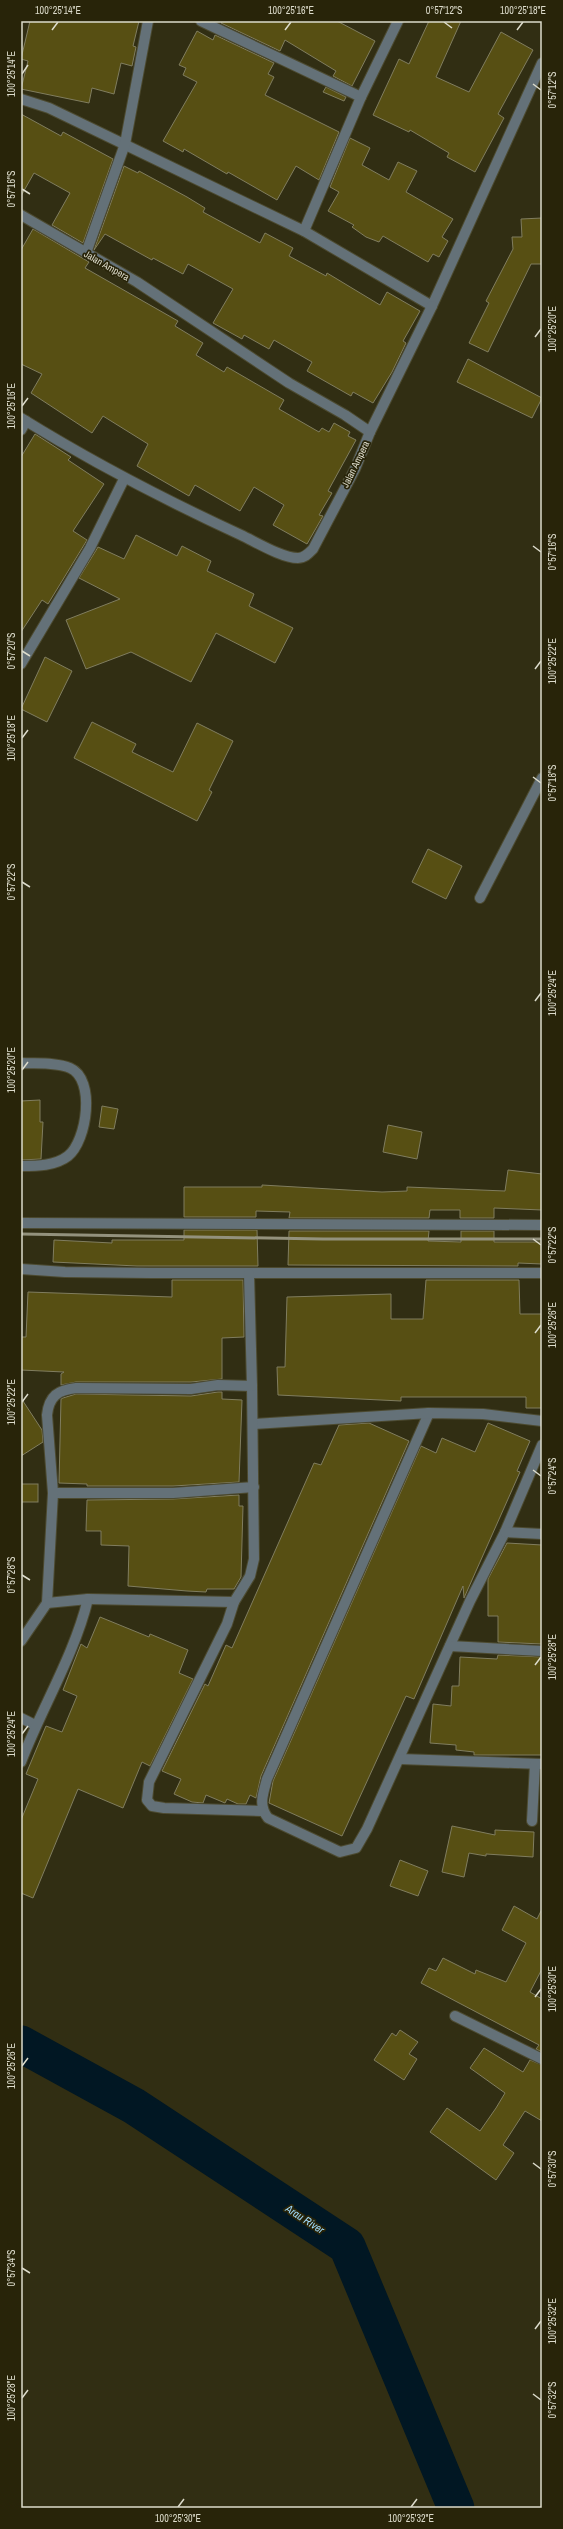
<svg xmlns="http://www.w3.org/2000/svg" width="563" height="2529" viewBox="0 0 563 2529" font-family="'Archivo Narrow',sans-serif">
<rect width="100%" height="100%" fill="#312e13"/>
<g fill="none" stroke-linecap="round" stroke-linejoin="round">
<!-- river -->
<path stroke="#011723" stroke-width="37" d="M21 2044 134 2106 347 2246 456 2508"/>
</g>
<!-- building -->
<g fill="#574f13" stroke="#807d5f">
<path d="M30 21H139L133 46 136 47 132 66 121 63 114 94 92 88 89 103 21 89 28 61 21 59Z"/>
<path d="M222 21H337L375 41 352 86 333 76 336 71 285 40 280 51 221 23Z"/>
<path d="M429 21H461L436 77 469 92 501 32 533 50 498 114 504 118 475 172 447 157 449 153 410 130 409 132 373 115 399 59 409 64Z"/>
<path d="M197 31 213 40 215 35 274 63 268 74 274 77 265 95 339 132 319 180 296 166 277 200 228 172 227 174 184 149 183 152 163 141 197 82 183 75 186 68 179 65Z"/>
<path d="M326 87 346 97 344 101 323 92Z"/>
<path d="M21 114 61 136 63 132 113 159 83 243 52 225 70 193 34 173 21 196Z"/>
<path d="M350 138 370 148 362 165 389 180 398 162 417 171 406 192 453 219 442 237 448 241 439 257 433 254 428 262 383 236 379 242 366 237 352 227 354 225 328 211 339 192 330 187Z"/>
<path d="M124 166 138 173 139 171 187 197 205 208 203 212 260 243 265 233 293 248 289 256 326 276 327 273 380 305 387 292 420 311 403 341 406 343 392 372 373 403 353 392 351 396 307 371 312 362 274 340 269 349 244 335 242 339 213 323 233 289 188 264 183 274 153 258 152 260 105 234 94 250Z"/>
<path d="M542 218V264H531L488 352 469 343 489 303 486 301 513 249 512 237H522L521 219Z"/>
<path d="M33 229 89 262 85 268 178 321 175 326 203 343 196 355 224 372 227 367 284 400 279 409 319 432 322 428 329 432 334 423 350 432 348 436 356 440 328 491 332 493 319 515 323 516 307 544 273 525 284 505 254 487 240 511 195 485 189 496 137 466 148 444 103 416 92 433 31 393 42 374 21 364V250Z"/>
<path d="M468 359 542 398 532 418 457 382Z"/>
<path d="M35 434 71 457 68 460 104 484 73 531 87 540 84 545 48 604 42 600 21 632V457Z"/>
<path d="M136 535 177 556 182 546 211 561 207 571 254 594 249 606 293 628 275 663 216 633 191 682 131 652 86 669 66 620 120 599 79 578 98 547 124 559Z"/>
<path d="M45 657 72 671 47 722 21 709Z"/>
<path d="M92 722 136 744 132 752 173 772 197 723 233 741 209 790 212 792 197 821 74 758Z"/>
<path d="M428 849 462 866 446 899 412 882Z"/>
<path d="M40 1100V1122H43L41 1159 21 1160V1101Z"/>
<path d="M102 1106 118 1109 114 1129 99 1127Z"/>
<path d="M388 1125 422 1132 417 1159 383 1152Z"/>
<path d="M508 1170 542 1174V1210L494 1208V1218H460V1210H430L429 1218H289L290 1212 256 1211V1217H184V1187H262V1185L382 1192 407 1191V1187L505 1191Z"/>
<path d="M184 1230H257L258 1266H137L53 1262 54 1240 112 1243V1240H184Z"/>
<path d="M289 1231H429L428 1241 461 1242V1231H494V1242H542V1264L518 1263V1266L288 1265Z"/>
<path d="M172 1280H243L244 1337 222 1338V1379L191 1382H76L61 1385V1374L64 1372 21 1370V1337H26L28 1292 172 1297Z"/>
<path d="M426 1280H519L520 1314H542V1408H526V1397H401V1401L278 1395 277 1367H285L287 1297 391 1294V1319H423Z"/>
<path d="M218 1392H222V1399L242 1400 239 1482 173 1486H87V1484L59 1483 61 1399 63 1398 76 1394 191 1396Z"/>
<path d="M21 1398 42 1430 43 1442 21 1456Z"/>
<path d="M369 1423 409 1441 261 1776 256 1798 250 1795 246 1804H238L227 1799 225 1803 206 1795 203 1803 192 1802 174 1794 181 1779 162 1771 205 1684 208 1686 226 1645 232 1648 314 1463 321 1465 339 1425Z"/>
<path d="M488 1423 530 1441 517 1471 520 1472 464 1598 463 1586 414 1699 406 1696 342 1836 269 1803 273 1781 421 1446 436 1453 442 1438 475 1452Z"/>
<rect x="21" y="1484" width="17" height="18"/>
<path d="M239 1495V1506H243L241 1577 234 1589H207L206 1592 187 1591 128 1586 129 1546 101 1545V1531H86L87 1500 173 1499Z"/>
<path d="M507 1543 542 1545V1644L498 1642V1616H488V1579Z"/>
<path d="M100 1617 149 1637 150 1634 188 1650 179 1673 193 1679 150 1766 142 1762 123 1808 78 1789 33 1898 21 1893V1820L38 1779 26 1774 46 1726 62 1732 77 1696 63 1690 81 1644 87 1648Z"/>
<path d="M498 1655 542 1657V1755H474V1752L456 1750V1745L430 1743 433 1704 451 1706 452 1686H459L460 1657 497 1659Z"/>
<path d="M452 1826 495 1835V1830L534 1832 533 1857 486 1854V1856L469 1853 464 1877 442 1872Z"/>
<path d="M400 1860 428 1871 418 1896 390 1886Z"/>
<path d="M514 1906 537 1919 542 1909V1969L530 1992 542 1999V2052L536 2049 539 2045 421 1983 429 1968 436 1971 443 1958 475 1974 476 1970 506 1982 526 1943 502 1930Z"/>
<path d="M400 2030 418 2042 409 2054 417 2059 404 2080 374 2060 392 2033 396 2036Z"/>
<path d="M484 2048 523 2072 530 2060 542 2065V2121L525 2111 503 2145 514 2153 496 2180 430 2132 447 2108 480 2131 496 2108 505 2093 470 2068Z"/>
</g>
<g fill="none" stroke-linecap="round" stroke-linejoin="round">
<defs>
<g id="minor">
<path d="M201 21 361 97"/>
<path d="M21 99 49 108 304 231 432 306 542 63"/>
<path d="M21 215 137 282 289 383 345 415 370 432 355 469 313 549C309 553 305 558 298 558 282 558 256 542 241 535 165 500 92 462 21 418"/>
<path d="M304 231 361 97 398 21"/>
<path d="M86 253 125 144 148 21"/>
<path d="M21 430 26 421"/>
<path d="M370 432 432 306"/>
<path d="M21 664 90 548 124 479"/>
<path d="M480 898 542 778"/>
<path d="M21 1063C36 1064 56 1062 70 1068 96 1079 87 1141 68 1156 55 1166 37 1166 21 1166"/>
<path d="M21 1223 542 1225"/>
<path d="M21 1269 65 1272 150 1273H542"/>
<path d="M429 1413 267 1779C263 1794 258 1805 268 1818L340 1852 356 1848 367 1829 470 1601 505 1532 542 1445"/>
<path d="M253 1424 429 1413 483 1414 542 1421"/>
<path d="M53 1493H173L254 1487"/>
<path d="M505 1532 542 1534"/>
<path d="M88 1599 234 1602 250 1576 254 1559 252 1386"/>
<path d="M234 1602 227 1624 149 1782 147 1800 152 1806 164 1808 262 1811"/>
<path d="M21 1641 47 1603 53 1493 47 1415C49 1396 58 1390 76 1388L191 1389 218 1385 252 1386 249 1274"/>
<path d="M450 1646 542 1651"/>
<path d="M21 1718 35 1725"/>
<path d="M400 1759 542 1764"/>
<path d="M21 1762C42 1707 74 1656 88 1599L47 1603"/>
<path d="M532 1821 535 1764"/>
<path d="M455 2016 542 2059"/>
</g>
</defs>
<!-- minor casing -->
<use href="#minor" stroke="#4c4a30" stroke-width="12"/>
<!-- minor -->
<use href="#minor" stroke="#647178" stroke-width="10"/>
<!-- rail -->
<path stroke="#93927d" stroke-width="3" d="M21 1234 323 1239H542"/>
</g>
<!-- ticks -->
<path fill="none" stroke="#dcdbcb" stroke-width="1.5" d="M444 22 452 28M52 30 58 22M285 30 291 22M517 30 523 22M22 74 28 65M533 84 541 90M22 189 30 194M535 337 541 329M22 406 28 398M533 546 541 552M22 651 30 656M535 669 541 661M22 738 28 730M533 777 541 783M22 882 30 887M535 1001 541 993M22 1070 28 1062M533 1239 541 1245M535 1333 541 1325M22 1402 28 1394M533 1470 541 1476M22 1575 30 1580M535 1665 541 1657M22 1734 28 1726M535 1997 541 1989M22 2066 28 2058M533 2163 541 2169M22 2268 30 2273M535 2329 541 2321M533 2394 541 2400M22 2398 28 2390M178 2507 184 2499M411 2507 417 2499"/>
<g text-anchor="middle" stroke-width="3.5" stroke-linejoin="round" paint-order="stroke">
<!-- street labels -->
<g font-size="10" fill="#dcdbcb" stroke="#282409">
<text transform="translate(107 265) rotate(30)" y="4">Jalan Ampera</text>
<text transform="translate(355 464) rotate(-64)" y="4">Jalan Ampera</text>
</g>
<!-- water labels -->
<g font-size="11" font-style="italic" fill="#a1dcfe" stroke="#282409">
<text transform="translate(305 2219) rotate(33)" y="4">Arau River</text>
</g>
</g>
<!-- border -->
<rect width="563" height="2529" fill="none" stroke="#282409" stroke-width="44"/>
<rect x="22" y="22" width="519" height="2485" fill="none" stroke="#dcdbcb" stroke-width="1.5"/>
<g font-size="10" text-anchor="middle" fill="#dcdbcb">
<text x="58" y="14">100°25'14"E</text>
<text x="291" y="14">100°25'16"E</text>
<text x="444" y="14">0°57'12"S</text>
<text x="523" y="14">100°25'18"E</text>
<text transform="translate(11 74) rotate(-90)" y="4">100°25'14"E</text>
<text transform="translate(552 90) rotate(-90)" y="4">0°57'12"S</text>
<text transform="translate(11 189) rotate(-90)" y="4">0°57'16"S</text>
<text transform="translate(552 329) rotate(-90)" y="4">100°25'20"E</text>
<text transform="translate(11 406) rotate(-90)" y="4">100°25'16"E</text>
<text transform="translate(552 552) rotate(-90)" y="4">0°57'16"S</text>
<text transform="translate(11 651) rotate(-90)" y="4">0°57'20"S</text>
<text transform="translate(552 661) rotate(-90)" y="4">100°25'22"E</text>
<text transform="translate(11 738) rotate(-90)" y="4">100°25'18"E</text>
<text transform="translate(552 783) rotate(-90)" y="4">0°57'18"S</text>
<text transform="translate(11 882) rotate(-90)" y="4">0°57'22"S</text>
<text transform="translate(552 993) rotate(-90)" y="4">100°25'24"E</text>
<text transform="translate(11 1070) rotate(-90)" y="4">100°25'20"E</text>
<text transform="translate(552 1245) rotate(-90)" y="4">0°57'22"S</text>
<text transform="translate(552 1325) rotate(-90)" y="4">100°25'26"E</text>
<text transform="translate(11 1402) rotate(-90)" y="4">100°25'22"E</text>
<text transform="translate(552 1476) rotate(-90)" y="4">0°57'24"S</text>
<text transform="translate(11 1575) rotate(-90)" y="4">0°57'28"S</text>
<text transform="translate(552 1657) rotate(-90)" y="4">100°25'28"E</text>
<text transform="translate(11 1734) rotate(-90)" y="4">100°25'24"E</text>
<text transform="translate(552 1989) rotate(-90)" y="4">100°25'30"E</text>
<text transform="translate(11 2066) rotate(-90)" y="4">100°25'26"E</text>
<text transform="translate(552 2169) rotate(-90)" y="4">0°57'30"S</text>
<text transform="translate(11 2268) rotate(-90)" y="4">0°57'34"S</text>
<text transform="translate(552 2321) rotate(-90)" y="4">100°25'32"E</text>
<text transform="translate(11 2398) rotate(-90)" y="4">100°25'28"E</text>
<text transform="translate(552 2400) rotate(-90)" y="4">0°57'32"S</text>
<text x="178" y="2522">100°25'30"E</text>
<text x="411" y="2522">100°25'32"E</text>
</g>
</svg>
